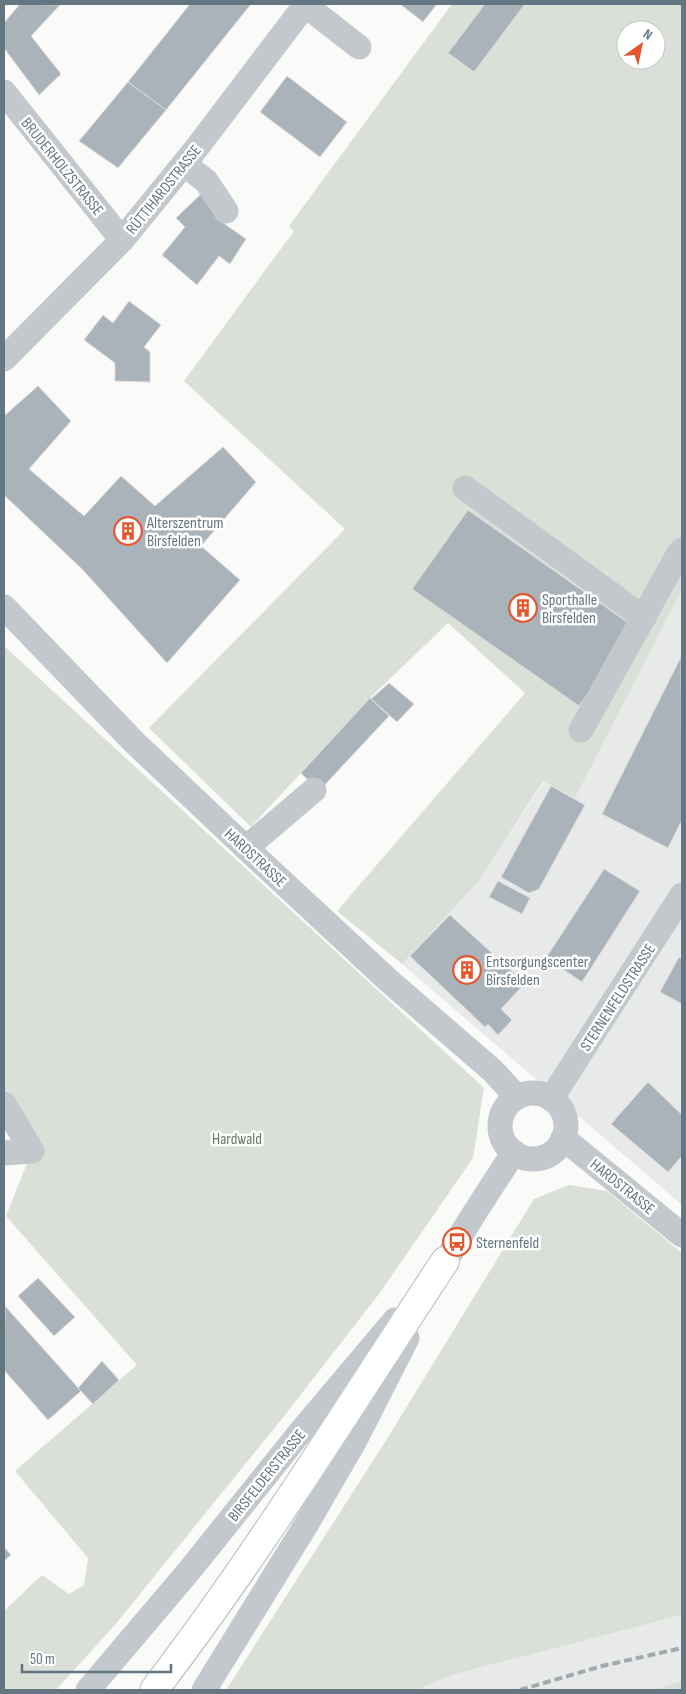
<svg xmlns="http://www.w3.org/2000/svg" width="686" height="1694" viewBox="0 0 686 1694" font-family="'Sofia Sans Condensed',sans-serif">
<rect width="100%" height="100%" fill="#fafaf8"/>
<!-- built -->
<g fill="#e8e9e9">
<path d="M682 590V1205L402 964 479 881 544 781 575 798Z"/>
<path d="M682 1615V1681L652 1690H416L452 1675Z"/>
</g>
<!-- green -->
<g fill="#dadfd7" fill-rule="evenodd">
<path d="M452 4H682V590L575 798 543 781 479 881 402 964 337 911 525 693 448 623 370 698 251 827 149 728 345 529 184 381 294 231 289 226ZM626 30H656V60H626Z"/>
<path d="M4 646 484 1088 473 1158 379 1294 281 1420 114 1626 56 1690H4V1611L42 1575 69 1594 84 1585 88 1558 15 1471 137 1365 6 1216 32 1151 4 1104Z"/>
<path d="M569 1185 607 1191 682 1253V1615L452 1675 416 1690H226L387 1439 534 1199Z"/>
<path d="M682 1681V1690H652Z"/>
</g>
<!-- building -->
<g fill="#aab3b9" stroke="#dcdcda">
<path d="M20 4 60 5 31 36 61 74 39 95 4 48V23Z"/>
<path d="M190 4H251L166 110 128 82Z"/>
<path d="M400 4H437L423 22Z"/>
<path d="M485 4H525L474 72 448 53Z"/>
<path d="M287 76 347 122 320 157 260 112Z"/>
<path d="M128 82 166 110 118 168 79 141Z"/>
<path d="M203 192 219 220 246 239 230 264 219 256 197 285 162 255 185 227 176 218Z"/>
<path d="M129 301 161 325 144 347 150 352V382L115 381V363L84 340 103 315 113 323Z"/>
<path d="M38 386 71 421 29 469 84 516 121 476 155 506 223 447 256 482 201 546 240 580 167 663 83 570 4 495V416Z"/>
<path d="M468 510 634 627 579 706 412 589Z"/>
<path d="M681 657 682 820 668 848 602 814Z"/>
<path d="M389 683 414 704 397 722 371 699Z"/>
<path d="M370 698 389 716 319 791 301 773Z"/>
<path d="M551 786 585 805 539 889 529 893 501 877Z"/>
<path d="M604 869 640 891 582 982 546 958Z"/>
<path d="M498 881 530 898 522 914 489 897Z"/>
<path d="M450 915 525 983 501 1009 512 1020 498 1035 488 1024 485 1027 410 956Z"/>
<path d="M450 915 525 983 501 1009 512 1020 498 1035 488 1024 485 1027 410 956Z"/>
<path d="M679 957 682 959V1004L660 992Z"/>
<path d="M648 1082 682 1115V1156L668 1172 611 1124Z"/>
<path d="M38 1278 75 1317 54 1336 18 1296Z"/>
<path d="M5 1306 81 1391 48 1420 4 1370Z"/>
<path d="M102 1361 119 1380 93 1404 78 1388Z"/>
<path d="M4 1547 11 1555 4 1561Z"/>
</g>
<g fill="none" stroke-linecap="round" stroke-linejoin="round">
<defs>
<path id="highway" d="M154 1690C259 1553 350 1405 445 1261"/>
</defs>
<!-- highway casing -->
<use href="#highway" stroke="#b4b9bd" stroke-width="30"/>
<!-- minor -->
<g stroke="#c3c8cc" stroke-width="25">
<path d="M305 5 359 47"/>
<path d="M4 92 122 240"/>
<path d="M184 164 206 181 226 211"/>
<path d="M4 359 122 240 192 154 306 4"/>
<path d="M465 488 644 618"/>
<path d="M4 607 134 742 246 848 388 980 493 1071 517 1097"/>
<path d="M581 730 679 553 682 550"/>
<path d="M246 848 314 790"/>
<circle cx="533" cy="1126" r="33"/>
<path d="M551 1099 682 895"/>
<path d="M4 1104 32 1151 4 1153"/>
<path d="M563 1138 682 1235"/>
<path d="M436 1280C458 1236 487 1194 514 1152"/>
<path d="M88 1690 189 1571 302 1430 395 1320"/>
<path d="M204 1690 306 1525 354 1442 407 1338"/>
</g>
<!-- highway -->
<use href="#highway" stroke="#fff" stroke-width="28"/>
<!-- rail -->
<path stroke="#a2aab0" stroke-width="4" stroke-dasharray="8 4" stroke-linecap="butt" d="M520 1690 602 1666 682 1648"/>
</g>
<!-- icons -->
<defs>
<symbol id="building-ring" viewBox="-11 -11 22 22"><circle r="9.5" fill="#fff" stroke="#e4572e" stroke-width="1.5"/><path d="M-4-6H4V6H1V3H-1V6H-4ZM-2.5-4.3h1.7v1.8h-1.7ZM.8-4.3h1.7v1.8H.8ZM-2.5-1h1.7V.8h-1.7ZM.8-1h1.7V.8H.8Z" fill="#e4572e"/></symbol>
<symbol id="bus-ring" viewBox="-11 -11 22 22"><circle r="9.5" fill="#fff" stroke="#e4572e" stroke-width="1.5"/><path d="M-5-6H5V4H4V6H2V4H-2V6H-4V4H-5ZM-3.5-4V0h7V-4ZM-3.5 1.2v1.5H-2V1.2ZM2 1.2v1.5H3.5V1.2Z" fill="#e4572e"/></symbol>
</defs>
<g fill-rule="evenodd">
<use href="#building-ring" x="112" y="515" width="32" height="32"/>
<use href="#building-ring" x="507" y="592" width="32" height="32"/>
<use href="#building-ring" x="451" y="954" width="32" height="32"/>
<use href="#bus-ring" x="441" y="1226" width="32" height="32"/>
</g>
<g text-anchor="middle" stroke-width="5" stroke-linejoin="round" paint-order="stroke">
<!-- street labels -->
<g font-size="16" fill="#657683" stroke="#fff">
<text transform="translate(63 166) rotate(51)" y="6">BRUDERHOLZSTRASSE</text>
<text transform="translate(163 189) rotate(-51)" y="6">RÜTTIHARDSTRASSE</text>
<text transform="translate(256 857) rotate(43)" y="6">HARDSTRASSE</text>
<text transform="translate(617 997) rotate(-57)" y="6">STERNENFELDSTRASSE</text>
<text transform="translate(623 1186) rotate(39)" y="6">HARDSTRASSE</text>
<text transform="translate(266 1475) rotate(-51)" y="6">BIRSFELDERSTRASSE</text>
</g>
<!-- poi labels -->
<g font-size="16" fill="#657683" stroke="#fff" text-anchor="start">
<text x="147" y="528">Alterszentrum<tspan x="147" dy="18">Birsfelden</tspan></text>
<text x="542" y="605">Sporthalle<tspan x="542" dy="18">Birsfelden</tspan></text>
<text x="486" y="967">Entsorgungscenter<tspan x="486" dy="18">Birsfelden</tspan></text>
<text x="476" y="1248">Sternenfeld</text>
</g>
<!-- park labels -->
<g font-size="16" fill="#687a64" stroke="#fff">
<text x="237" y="1144">Hardwald</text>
</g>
</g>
<!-- border -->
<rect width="686" height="1694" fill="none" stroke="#657683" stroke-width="10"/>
<!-- north arrow -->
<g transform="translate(641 45) rotate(33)"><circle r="24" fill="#ffffff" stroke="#c1c8cd"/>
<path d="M0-4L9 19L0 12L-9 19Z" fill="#e4572e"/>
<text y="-8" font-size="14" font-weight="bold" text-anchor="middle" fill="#657683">N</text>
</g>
<!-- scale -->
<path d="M22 1664v8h149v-8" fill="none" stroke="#657683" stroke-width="2.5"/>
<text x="30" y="1664" font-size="15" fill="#657683" stroke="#ffffff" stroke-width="4" paint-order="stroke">50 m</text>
</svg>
